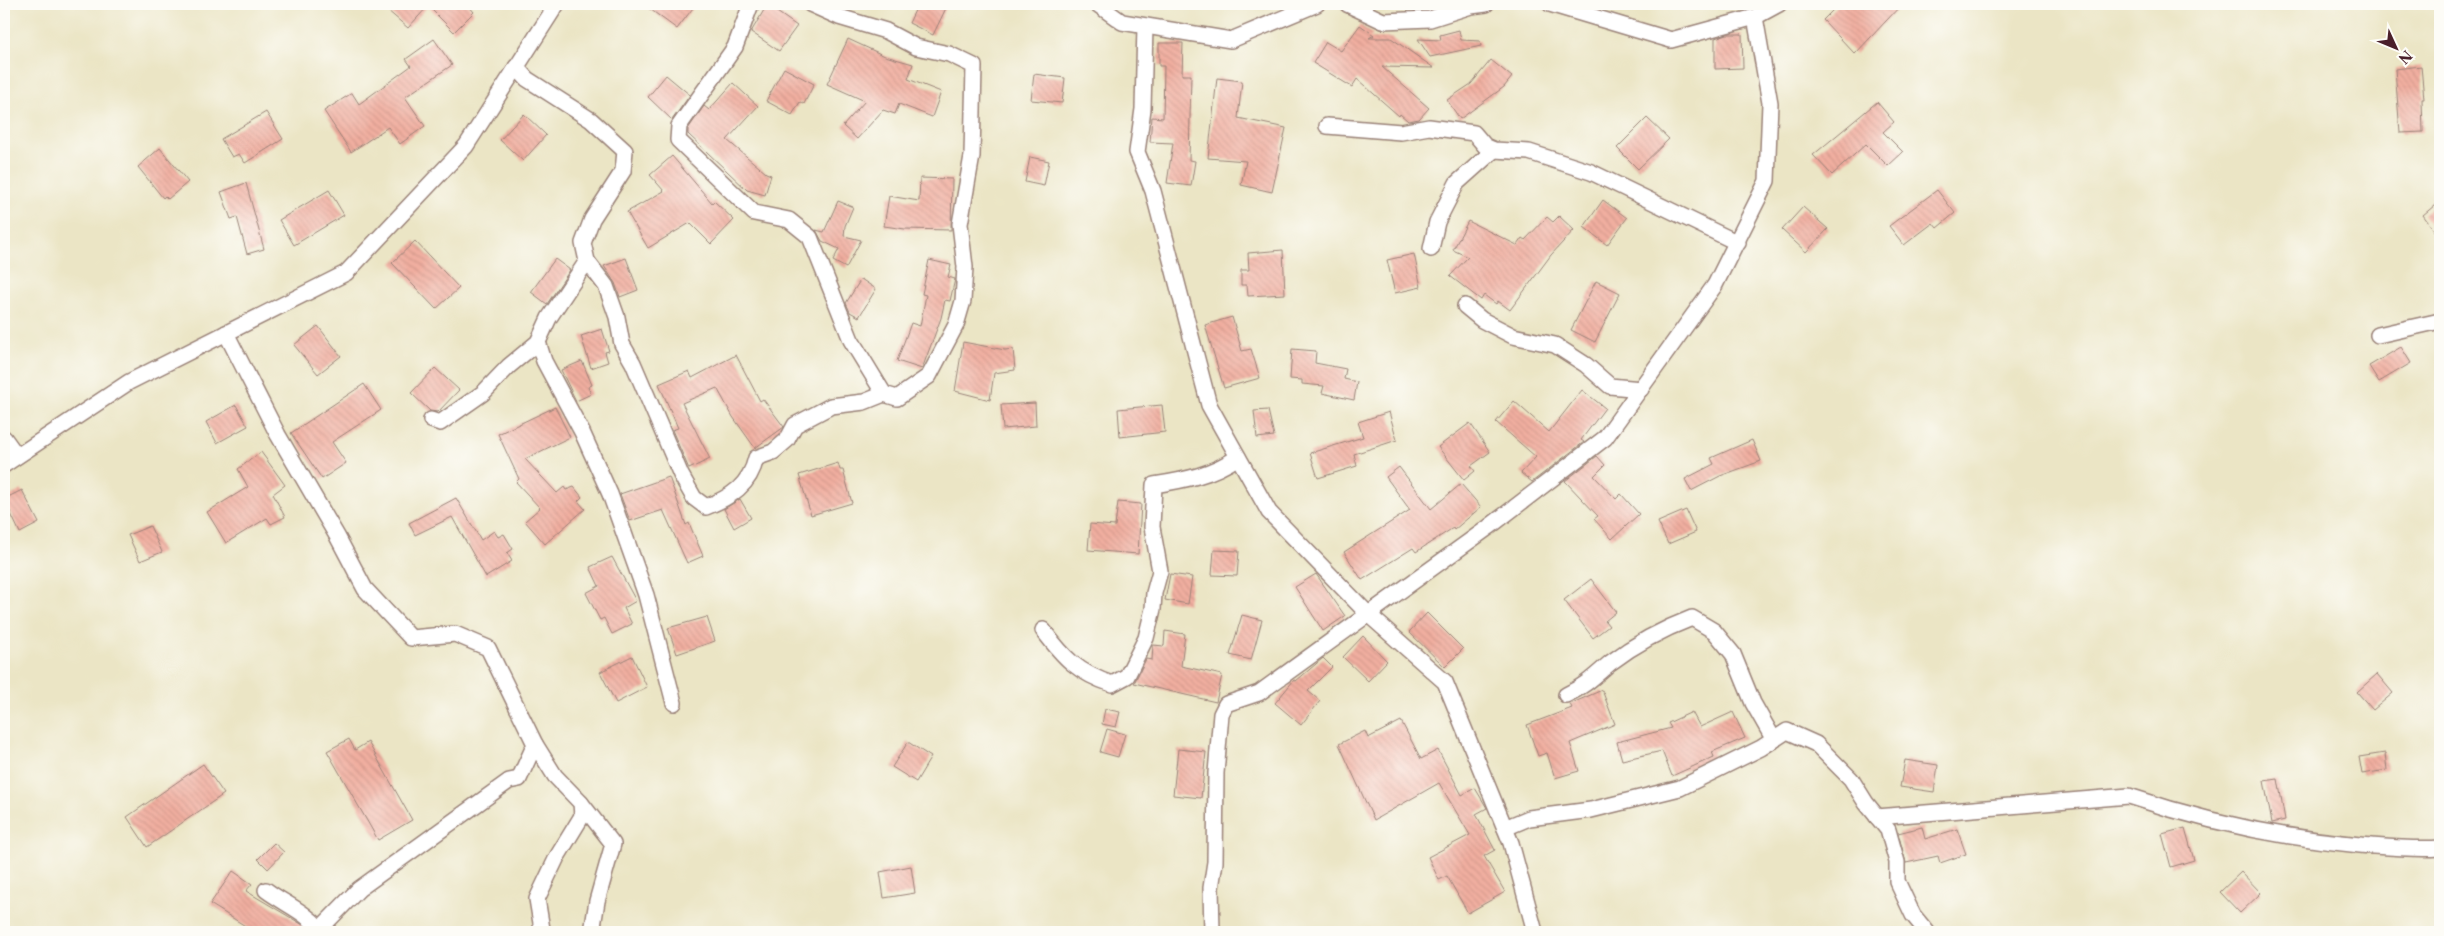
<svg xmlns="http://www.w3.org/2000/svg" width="2444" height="936" viewBox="0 0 2444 936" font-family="'Libre Caslon Text',serif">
<defs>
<pattern id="building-back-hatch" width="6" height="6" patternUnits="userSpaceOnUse" patternTransform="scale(1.25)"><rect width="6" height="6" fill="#f1afa0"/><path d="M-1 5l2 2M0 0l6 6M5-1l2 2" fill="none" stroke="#d0968a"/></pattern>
</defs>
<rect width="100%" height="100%" fill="#fdfcf7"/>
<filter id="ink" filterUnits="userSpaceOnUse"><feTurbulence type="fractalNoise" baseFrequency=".02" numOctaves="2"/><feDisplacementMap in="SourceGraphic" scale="10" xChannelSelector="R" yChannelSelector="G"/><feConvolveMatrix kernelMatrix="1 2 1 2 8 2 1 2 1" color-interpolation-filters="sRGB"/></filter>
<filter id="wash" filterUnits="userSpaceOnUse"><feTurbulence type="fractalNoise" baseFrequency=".0096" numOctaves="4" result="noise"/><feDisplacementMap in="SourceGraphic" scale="20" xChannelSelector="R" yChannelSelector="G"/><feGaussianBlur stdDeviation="1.12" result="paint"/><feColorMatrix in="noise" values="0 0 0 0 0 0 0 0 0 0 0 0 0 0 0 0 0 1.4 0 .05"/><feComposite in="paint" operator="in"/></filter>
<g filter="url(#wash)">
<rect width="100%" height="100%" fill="#ebe5c5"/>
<g id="blocks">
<!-- building -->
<g fill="url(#building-back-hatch)">
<path d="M380 4H467L474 12 454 32 428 6 408 28Z"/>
<path d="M643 4H696L677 29Z"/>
<path d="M918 4H948L933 35 909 23Z"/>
<path d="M1839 4H1902L1855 54 1823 20Z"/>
<path d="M767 5 797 26 779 51 751 32Z"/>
<path d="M1360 25 1374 35 1369 38H1391L1434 68 1382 67 1429 108 1419 119 1408 121 1400 114 1399 116 1357 79 1352 87 1313 63 1326 42 1341 51Z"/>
<path d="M1459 30 1461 40 1480 41 1481 46 1430 57 1418 39 1441 40 1440 35Z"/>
<path d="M1727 34H1742L1743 68 1715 69V38Z"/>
<path d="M434 39 452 65 405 97 425 126 400 144 388 127 351 152 324 111 352 93 359 104 411 66 406 59Z"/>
<path d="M848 39 885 56 913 64 908 79 941 92 932 117 899 104 895 114 883 110 857 139 843 126 865 101 827 84Z"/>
<path d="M1159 43H1183L1182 75H1191L1189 160 1195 161 1191 186 1167 183 1173 143 1150 142 1152 117 1163 118 1164 66H1159Z"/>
<path d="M1491 60 1512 77 1504 87 1460 119 1447 100 1471 84Z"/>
<path d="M2421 66 2424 99H2422L2423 132 2400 133 2395 69Z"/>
<path d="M784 68 814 84 804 104 800 102 792 115 766 101Z"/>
<path d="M1034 74 1065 78 1062 103 1031 100Z"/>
<path d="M666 75 690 95 672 120 648 97Z"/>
<path d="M1217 78 1242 81 1238 118 1286 128 1272 192 1241 185 1246 161 1208 158Z"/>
<path d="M733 83 758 106 727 140 766 173 771 175 765 195 747 190 688 134V129L704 106 709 110Z"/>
<path d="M1877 102 1894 122 1883 132 1903 152 1888 166 1866 144 1832 175 1813 155Z"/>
<path d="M266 112 283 139 245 163 239 154 232 157 221 139Z"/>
<path d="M524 114 546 135 523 161 500 140Z"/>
<path d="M1647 118 1669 139 1638 169 1617 148Z"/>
<path d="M160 148 188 182 168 199 165 196 163 198 138 167Z"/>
<path d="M672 156 712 203 714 201 734 220 711 244 690 223 648 248 627 212 664 191 650 175Z"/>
<path d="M1030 157 1049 161 1044 186 1025 182Z"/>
<path d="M920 178 952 179 951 230 905 229 884 226 889 196 919 201Z"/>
<path d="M246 183 264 249 247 254 237 217 231 219 221 192Z"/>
<path d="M329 190 344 215 294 245 279 220Z"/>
<path d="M1937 190 1955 213 1937 228 1933 223 1904 245 1889 226Z"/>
<path d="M1603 200 1627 218 1607 245 1584 227Z"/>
<path d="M838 201 853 207 845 226 844 236 861 240 846 268 833 261 839 249 822 241 816 230 824 232Z"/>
<path d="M2440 201V238L2423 215Z"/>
<path d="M1803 207 1828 229 1806 252 1782 230Z"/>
<path d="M1559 216 1574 230 1551 255 1510 310 1498 301 1496 304 1484 295 1481 300 1450 276 1468 257 1453 250 1468 221 1517 245 1522 238 1525 240 1547 217 1553 222Z"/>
<path d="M415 241 459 288 436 309 392 263Z"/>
<path d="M1283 250 1285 294 1248 296 1247 285H1241V270H1249L1248 253Z"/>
<path d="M1414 254 1421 287 1395 293 1387 260Z"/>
<path d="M626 258 638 290 620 297 615 283 604 266Z"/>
<path d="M555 259 570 270 547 304 531 292Z"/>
<path d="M929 260 951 265 948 277 955 279 950 301 945 300 941 318 922 369 897 361 911 323 920 326 926 295 922 294Z"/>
<path d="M861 279 876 289 859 317 850 312 846 303Z"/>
<path d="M1596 281 1620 293 1595 342 1571 330Z"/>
<path d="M1232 317 1242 351 1251 349 1260 378 1224 388 1205 325Z"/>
<path d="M318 326 341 356 318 374 294 345Z"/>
<path d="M602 329 609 351 605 352 608 362 591 368 581 336Z"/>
<path d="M963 342 1005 350 1013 349 1015 370 994 373 990 400 955 391Z"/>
<path d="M2401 347 2411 363 2379 382 2369 366Z"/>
<path d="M1292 349 1316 351 1315 363 1346 369 1344 379 1357 382 1354 400 1322 393 1324 386 1302 384V380L1290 379Z"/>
<path d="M736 355 760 401 763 399 784 427 755 448 733 417 717 388 682 403 710 459 689 469 672 430 678 428 659 384 689 371 692 378Z"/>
<path d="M582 361 592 385 588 387 591 394 576 401 561 370Z"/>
<path d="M435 368 459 390 438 412 430 411 411 393Z"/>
<path d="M364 384 381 410 332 442 346 463 322 479 291 433Z"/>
<path d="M1582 390 1605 408 1581 440 1584 442 1532 482 1521 473 1536 457 1496 422 1514 401 1549 432Z"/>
<path d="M1035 403 1036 426 1003 429 1001 405Z"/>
<path d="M236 405 248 426 217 443 206 422Z"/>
<path d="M1162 405 1165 432 1120 437 1118 409Z"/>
<path d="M555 407 570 437 525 459 557 493 564 487 566 490 574 487 582 497 578 501 585 509 545 544 525 521 540 508 516 482 519 479 498 434Z"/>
<path d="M1268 410 1274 436 1257 438 1254 411Z"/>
<path d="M1389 412 1397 440 1354 454 1357 466 1318 478 1310 453 1363 437 1358 422Z"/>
<path d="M1470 423 1490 452 1471 466 1475 471 1464 480 1438 447Z"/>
<path d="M1752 440 1761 461 1720 476 1691 491 1685 479 1714 464 1711 458Z"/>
<path d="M261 452 285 485 273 494 285 517 271 524 267 518 226 543 207 512 248 487 238 469Z"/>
<path d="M1597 456 1605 465 1594 476 1616 499 1621 494 1639 514 1612 539 1594 519 1598 516 1565 481Z"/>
<path d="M838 463 840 470H843L852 503 811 515 799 475Z"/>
<path d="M1399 467 1431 509 1461 484 1481 507 1454 530 1453 528 1416 552 1413 548 1362 580 1344 552 1410 510 1386 477Z"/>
<path d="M669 477 686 525 689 523 703 556 687 563 663 510 630 521 620 494Z"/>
<path d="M22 490 39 523 20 533 4 499Z"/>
<path d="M456 498 481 540 494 531 498 537 504 534 513 549 507 553 512 561 486 577 452 517 415 535 409 523Z"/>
<path d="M740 499 751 518 734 528 724 509Z"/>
<path d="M1118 502 1141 504 1138 554 1088 550 1090 524 1115 526Z"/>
<path d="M1686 510 1696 532 1668 544 1658 522Z"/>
<path d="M150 526 162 552 140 561 128 535Z"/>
<path d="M1214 550 1239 551 1237 576 1212 575Z"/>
<path d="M612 557 636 601 624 608 632 624 612 634 604 618 600 620 586 593 599 586 590 567Z"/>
<path d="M1170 574 1192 577 1188 604 1165 600Z"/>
<path d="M1316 574 1345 616 1323 631 1295 587Z"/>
<path d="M1591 579 1616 612 1605 621 1609 626 1593 638 1564 600Z"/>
<path d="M1427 613 1463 649 1445 667 1409 632Z"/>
<path d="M1242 615 1262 620 1251 660 1230 655Z"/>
<path d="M707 617 715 641 677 654 668 628Z"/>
<path d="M1165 631 1185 634 1181 666 1222 675 1216 702 1134 683 1146 659 1152 660 1153 645 1164 646Z"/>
<path d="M1363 636 1387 661 1368 681 1343 657Z"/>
<path d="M632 656 647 687 616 703 600 672Z"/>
<path d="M1323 658 1332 667 1308 691 1320 701 1301 725 1275 703 1294 680 1296 681Z"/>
<path d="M2377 674 2393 693 2373 710 2357 692Z"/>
<path d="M1602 690 1615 724 1570 743 1579 771 1555 778 1547 753 1538 756 1527 725 1572 708 1570 704Z"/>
<path d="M1105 709 1120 712 1116 727 1102 724Z"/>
<path d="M1692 712 1700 727 1733 712 1745 738 1712 752 1714 757 1672 776 1662 751 1622 760 1617 742 1671 728 1668 723Z"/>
<path d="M1401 721 1421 759 1438 750 1462 795 1475 788 1487 808 1476 814 1495 850 1484 856 1505 892 1468 913 1447 876 1439 880 1428 857 1470 835 1439 783 1374 820 1339 744 1365 731 1368 738Z"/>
<path d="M1107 729 1125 734 1118 757 1100 752Z"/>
<path d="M349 739 355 750 368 742 412 820 378 840 327 751Z"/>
<path d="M908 742 931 757 916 782 892 767Z"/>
<path d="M1178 749 1206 752 1201 798 1173 795Z"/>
<path d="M2385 753 2387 770 2362 774 2359 757Z"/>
<path d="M1905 760 1938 765 1934 792 1900 787Z"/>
<path d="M203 764 224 794 147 847 127 817Z"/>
<path d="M2278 779 2285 820 2272 823 2264 781Z"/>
<path d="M1922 827 1925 839 1957 829 1966 854 1940 863 1938 856 1906 863 1898 833Z"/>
<path d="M2185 828 2194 860 2171 867 2162 834Z"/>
<path d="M274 843 284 852 268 869 258 859Z"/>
<path d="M911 866 915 893 884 898 880 872Z"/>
<path d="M233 871 252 884 246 891 303 925 308 932H255L210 904Z"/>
<path d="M2241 872 2261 893 2240 913 2220 892Z"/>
</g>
</g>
</g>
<g filter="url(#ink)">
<use href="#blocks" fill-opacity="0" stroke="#9a8278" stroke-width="1"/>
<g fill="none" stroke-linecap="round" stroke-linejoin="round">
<defs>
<g id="street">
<path d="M751 4 735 47 679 126 678 140 754 213 789 220 810 237 851 340 884 394 897 398 929 376 956 325 963 301 965 267 960 224 972 156 974 66 949 54 916 47 886 31 839 17 810 4"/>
<path d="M1097 4 1122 22 1231 40 1317 4"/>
<path d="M1347 4 1383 21 1430 19 1471 6 1486 4"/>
<path d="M1550 4 1671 40 1755 17 1779 4"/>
<path d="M1145 26 1143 109 1137 152 1153 191 1209 405 1269 512 1369 615 1445 682 1511 843 1535 932"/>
<path d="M516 67 527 79 591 120 625 151 623 171 592 219 583 243 587 261 606 286 617 317 622 344 633 363 681 475 694 498 706 507C731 497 750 485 756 458L773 452 787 440 795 425 831 406 864 402 884 394"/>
<path d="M1327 126 1401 132 1429 127 1474 133 1485 146 1494 150 1529 152 1591 172 1738 243"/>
<path d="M1431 249 1437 222 1457 183 1494 150"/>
<path d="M1465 306 1482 320 1513 336 1555 345 1586 365 1610 386 1641 389"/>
<path d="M226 333 278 435 337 536 365 589 411 638 455 634 488 648 535 744 519 779 509 781 359 889 317 932"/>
<path d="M2378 335 2440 321"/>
<path d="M538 342 544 361 582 432 610 494 646 595 674 703"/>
<path d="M431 420 440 423 483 393 509 366 538 342 549 318 587 261"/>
<path d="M4 438 17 456"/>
<path d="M4 465 129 382 346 273 466 146 557 4"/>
<path d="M1043 630C1064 658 1078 673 1112 684L1127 676 1146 638 1153 609 1154 593 1160 571 1152 527 1154 485C1185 480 1212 475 1238 457"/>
<path d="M1566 695C1584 687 1596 675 1610 663 1635 644 1663 629 1692 618L1714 631 1733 654 1753 703 1774 740"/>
<path d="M535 744 555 776 581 803 582 816 557 857 537 899 542 929 539 932"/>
<path d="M581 803 613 844 597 901 592 932"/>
<path d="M1877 817 2129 796C2203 821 2282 838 2360 845 2387 847 2413 850 2440 848"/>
<path d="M1505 828 1529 818 1591 810 1680 788 1761 748 1787 731 1816 744 1851 779 1866 803 1888 830 1897 862V881L1913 915 1927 932"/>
<path d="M266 890C285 904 304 911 320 929"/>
<path d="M1212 932 1211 888 1215 862 1216 773 1221 714 1226 704 1259 693 1489 527 1605 438 1715 285 1767 181 1770 103 1755 17"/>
</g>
</defs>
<!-- street casing -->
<use href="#street" stroke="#9a8278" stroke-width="18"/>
<!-- street -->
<use href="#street" stroke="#fff" stroke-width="15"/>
</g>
</g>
<!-- margin -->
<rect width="2444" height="936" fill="none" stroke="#fdfcf7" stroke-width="20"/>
<!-- north arrow -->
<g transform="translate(2396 48) rotate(134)" stroke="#fdfcf7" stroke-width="4" paint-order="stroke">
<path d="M0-4L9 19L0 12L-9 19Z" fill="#4a1f2b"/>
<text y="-8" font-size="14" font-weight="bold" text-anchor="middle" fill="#4a1f2b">N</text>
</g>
</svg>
